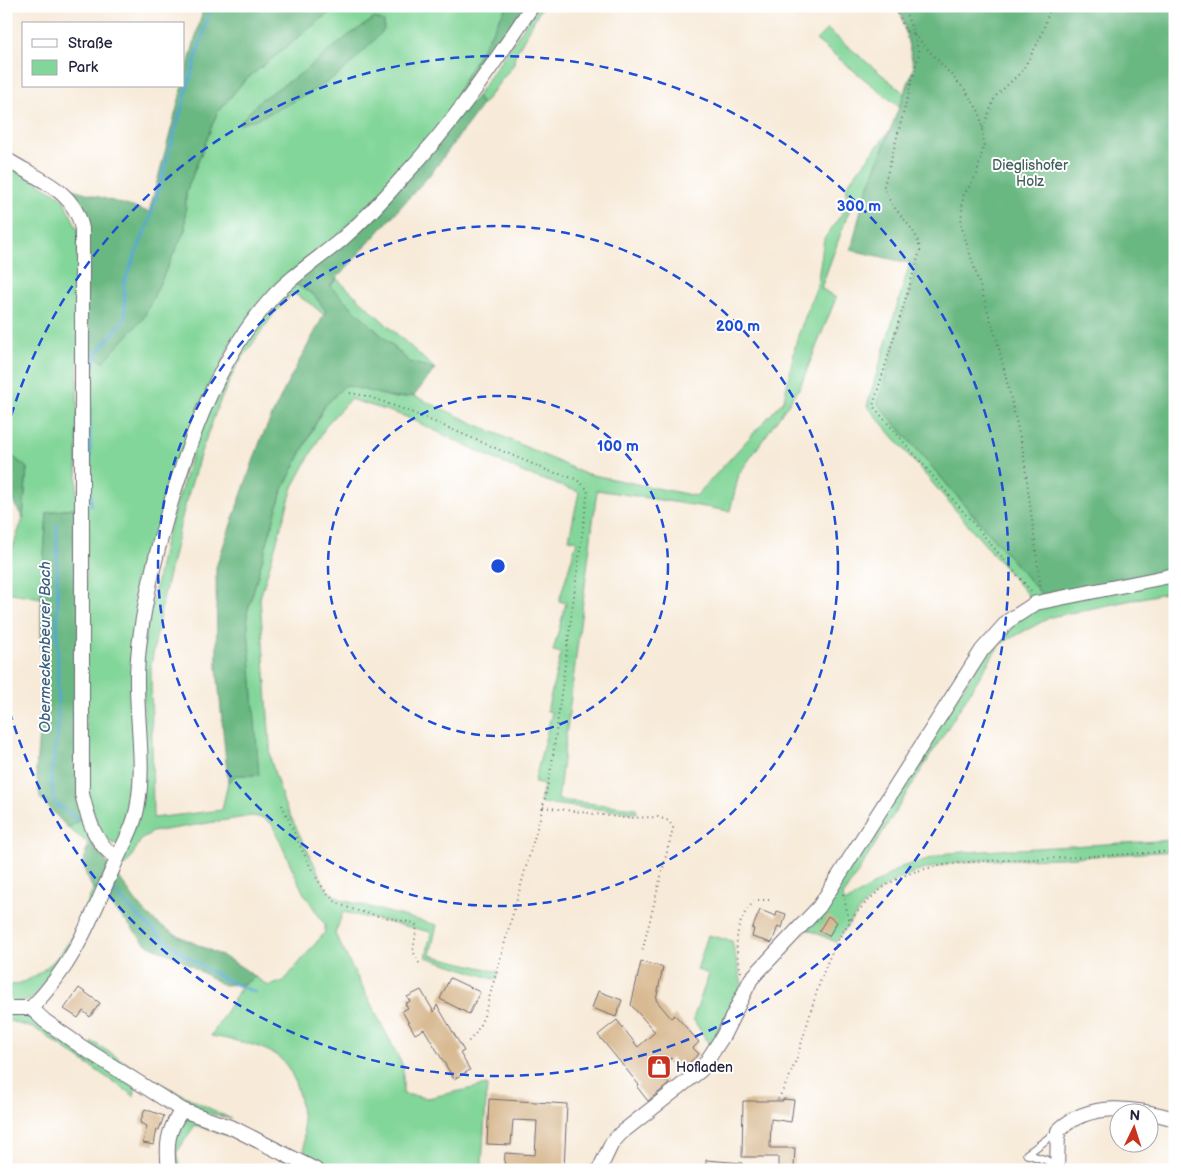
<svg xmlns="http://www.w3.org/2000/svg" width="1181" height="1176" viewBox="0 0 1181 1176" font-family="'Balsamiq Sans',sans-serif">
<rect width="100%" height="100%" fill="#fff"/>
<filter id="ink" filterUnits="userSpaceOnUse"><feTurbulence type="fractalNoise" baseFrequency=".02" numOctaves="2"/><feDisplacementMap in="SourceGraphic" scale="10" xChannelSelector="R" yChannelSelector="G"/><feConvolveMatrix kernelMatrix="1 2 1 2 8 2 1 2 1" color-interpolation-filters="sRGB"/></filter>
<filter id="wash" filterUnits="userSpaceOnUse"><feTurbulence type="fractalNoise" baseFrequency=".0096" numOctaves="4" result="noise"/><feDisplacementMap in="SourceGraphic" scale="20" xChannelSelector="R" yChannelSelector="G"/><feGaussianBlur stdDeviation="1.12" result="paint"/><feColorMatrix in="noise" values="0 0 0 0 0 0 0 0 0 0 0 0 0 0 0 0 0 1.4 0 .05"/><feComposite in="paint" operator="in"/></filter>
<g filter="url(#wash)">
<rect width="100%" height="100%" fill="#f7ead8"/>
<!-- green -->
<g fill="#82d699" stroke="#527c6a">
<path d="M337 6H507L460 87 457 109 431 142 229 345 149 569 136 784 127 829 117 844 104 841 86 792V350L185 230 186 192 217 113 243 82Z"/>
<path d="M538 6H542L515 55 514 64 482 105 477 96Z"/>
<path d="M827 29 904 93 899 107 816 40Z"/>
<path d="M890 130 863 201 853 200 821 288 836 298 800 387 739 474 730 511 597 490 558 800 636 808 637 813 540 803 544 785 534 783 552 712 547 711 561 653 553 651 566 603 559 601 577 541 569 539 579 492 524 473 404 416 350 399 327 424 293 487 260 598 271 761 284 803 327 890 342 900 437 925 430 955 499 972 497 980 426 957 431 932 343 912 335 934 403 1066V1094L428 1098 487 1085 482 1163 488 1170H326L305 1158C303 1128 304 1071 274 1054 255 1043 232 1040 211 1036L243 984 255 977 269 986 284 981 325 932V925L303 892 272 824 264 818 252 816 152 832 141 840 126 866 121 865 143 747 144 644 165 541 203 420 239 345 293 283 314 295 326 311 324 315 311 304 293 293 273 315 236 367 220 401 201 452 185 505 162 604 151 665 153 818 222 810 228 782 236 775H258L247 613 282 491 324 407 345 384 395 398 414 396 583 473 696 496 784 400 797 338 817 286 824 239 846 208 847 185Z"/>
<path d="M6 164 62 197 78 230 77 507 47 513 41 598 6 592V567L23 518 27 468 6 451Z"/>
<path d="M910 263 917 265 878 404 1043 596 1032 600 867 406Z"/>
<path d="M337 279 435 369 410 362 330 287Z"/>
<path d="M1175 577V591L1051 617 1000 644 843 896 845 903 901 867 948 853 1175 840V851C1137 853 1099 856 1061 858 1010 860 935 856 890 884 867 897 851 921 836 942L805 928 1000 632 1039 607Z"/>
<path d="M84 817 93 844 85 853 89 844 68 828Z"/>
<path d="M93 889 99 890 76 941 33 998 23 1002 6 1003V985C32 987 64 954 75 932 82 919 87 903 93 889Z"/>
<path d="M708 935 732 941 742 984 711 1047 693 1019 709 974 697 970Z"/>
<path d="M6 1014 31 1017 136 1085 134 1096 36 1029 6 1020Z"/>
<path d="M93 1042 153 1080 231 1119 200 1111 174 1099 91 1046Z"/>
<path d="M192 1119 208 1122 303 1170 233 1137 195 1125 177 1152 181 1170H173C172 1151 169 1123 192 1119Z"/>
</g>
<!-- forest -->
<g fill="#69b781" stroke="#466c5e">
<path d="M204 6H337L243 82 217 113 186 192 185 230 143 319 103 362 86 350 87 218 71 193 60 185 149 212Z"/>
<path d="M507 6H526L457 109 452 104 460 87Z"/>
<path d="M885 6H1175V572L1043 596 878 404 917 265 851 250 863 201 914 68 901 13Z"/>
<path d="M375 18 384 22V30C369 45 354 63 336 76 316 90 263 120 239 124L260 100 302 73 349 35Z"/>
<path d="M477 96 482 105 433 171 330 286 409 362 435 369 414 396 395 398 345 385 324 407 282 491 247 613 259 775H236L228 782 217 669 216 567 261 439 285 388 326 311 314 295 293 283Z"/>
<path d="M6 451 27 468 23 518 6 491Z"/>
<path d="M77 507 84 817 68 828 40 798 36 771 41 704V598L47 513Z"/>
<path d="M93 844 110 867 99 890 93 889C84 870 78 861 93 844Z"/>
<path d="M115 871C128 890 141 912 160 925 190 945 227 953 255 977L243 984 223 985 178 958 146 944 105 898Z"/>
</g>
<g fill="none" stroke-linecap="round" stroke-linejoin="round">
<!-- stream -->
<g stroke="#55a7d0" stroke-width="3">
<path d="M89 382 97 353 125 318 124 283 150 219 211 6"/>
<path d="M89 388 91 505"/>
<path d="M57 525 58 729 51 777 53 798 56 804 76 819"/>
<path d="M114 892C153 934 200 973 255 992"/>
</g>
</g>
<g id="blocks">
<!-- building -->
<g fill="#d8b991">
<path d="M760 910 776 916 777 911 786 914 782 928 778 926 772 943 752 937 754 929H752Z"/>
<path d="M828 916 837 922 829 936 819 931Z"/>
<path d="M641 962 663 967 656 1000 671 1018 675 1015 699 1042 693 1048 699 1054 681 1070 671 1058 656 1070 669 1084 648 1101 637 1087 639 1085 598 1035 617 1020 638 1047 655 1032 631 1005Z"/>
<path d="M450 978 480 992 469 1014 440 999Z"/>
<path d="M79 988 100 1003 90 1017 83 1011 78 1018 64 1009Z"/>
<path d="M421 990 434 1012 437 1005 464 1051 460 1053 470 1070 454 1079 424 1029 415 1034 402 1011 408 1008 405 1004 410 1001 407 997Z"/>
<path d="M598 991 622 1000 616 1017 592 1008Z"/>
<path d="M489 1099 567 1104 564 1169 526 1167V1170H504L505 1153 535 1155 537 1121 513 1120 511 1145 487 1144Z"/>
<path d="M783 1099 794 1100 791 1122 771 1119 770 1148H795L794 1168 778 1167V1157H742L743 1101H783Z"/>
<path d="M145 1109 164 1116 159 1130 157 1129 154 1145 143 1143 147 1126 140 1123Z"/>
<path d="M706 1160 742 1163V1170H706Z"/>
</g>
</g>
</g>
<g filter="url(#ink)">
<use href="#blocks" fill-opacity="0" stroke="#6d6872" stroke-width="1"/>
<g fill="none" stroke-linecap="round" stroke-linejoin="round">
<defs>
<g id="service">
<path d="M1027 1154 1058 1131"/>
<path d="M1027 1154 1046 1160 1057 1168"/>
</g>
<g id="minor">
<path d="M6 159C36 179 75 189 82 229V794C88 818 94 844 117 858"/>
<path d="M6 1008H31C74 964 89 923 113 868 122 846 135 827 138 803 145 762 136 717 137 675 139 616 157 549 174 492 195 425 222 354 270 300 290 277 317 260 341 240 363 221 383 200 402 178 452 125 492 67 532 6"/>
<path d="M31 1008 45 1021 82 1047 182 1110 233 1128 316 1170"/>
<path d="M169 1170C166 1145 167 1131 182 1110"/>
<path d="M599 1170 612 1143 621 1133 701 1070 723 1036 751 979 819 907 982 650 1008 621 1036 603 1175 575"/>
<path d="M1057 1170 1058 1131C1089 1100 1137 1108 1175 1119"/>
</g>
</defs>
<!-- service casing -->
<use href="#service" stroke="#6d6872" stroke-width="9"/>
<!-- minor casing -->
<use href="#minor" stroke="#6d6872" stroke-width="16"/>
<!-- path -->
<g stroke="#6d6872" stroke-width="2" stroke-dasharray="1 4" stroke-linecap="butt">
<path d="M891 6 900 18 905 31 914 34 919 54 884 186C890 213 917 223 920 251L873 406 1031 591"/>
<path d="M903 6 914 34 965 90 980 113 984 144 977 174 963 196 961 225 998 344 1023 450 1041 590"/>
<path d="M983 128 995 97 1022 71 1040 39 1051 6"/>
<path d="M350 393 367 396 411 412 549 471 576 479 588 490 552 763 543 807 484 1016 476 1033 467 1043"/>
<path d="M282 805C293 829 316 888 336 902 351 912 395 919 414 923L417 926 413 951 420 965"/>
<path d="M543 807 625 818 658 817 669 821 673 828 642 952"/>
<path d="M843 894 850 923"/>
<path d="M741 972C733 946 735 919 756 900H773"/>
<path d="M778 1099C805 1055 810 993 836 944 850 916 878 885 908 874 947 860 994 861 1035 859 1082 857 1128 854 1175 851"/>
</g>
<!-- service -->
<use href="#service" stroke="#fff" stroke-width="7"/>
<!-- minor -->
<use href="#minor" stroke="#fff" stroke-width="14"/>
</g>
</g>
<!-- distance rings -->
<g fill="none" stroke="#1d4ed8" stroke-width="2.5" stroke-dasharray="9 6">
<circle cx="498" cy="566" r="170"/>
<circle cx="498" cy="566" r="340"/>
<path d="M7 430A510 510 0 1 1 7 702"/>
</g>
<!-- icons -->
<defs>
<symbol id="shop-square" viewBox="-11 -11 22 22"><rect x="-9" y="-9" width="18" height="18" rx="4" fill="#c8321e" stroke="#fff"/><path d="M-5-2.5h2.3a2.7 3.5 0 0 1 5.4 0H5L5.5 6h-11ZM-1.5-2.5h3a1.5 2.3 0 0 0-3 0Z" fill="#fff"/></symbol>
</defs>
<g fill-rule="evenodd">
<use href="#shop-square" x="645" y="1053" width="28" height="28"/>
</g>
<g text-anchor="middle" stroke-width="4" stroke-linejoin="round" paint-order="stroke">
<!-- park labels -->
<g font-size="14" fill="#44615c" stroke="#fff">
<text x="1030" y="170">Dieglishofer<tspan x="1030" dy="16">Holz</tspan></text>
</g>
<!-- poi labels -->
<g font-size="14" fill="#22223b" stroke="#fff" text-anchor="start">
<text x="676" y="1072">Hofladen</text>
</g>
<!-- water labels -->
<g font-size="15" font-style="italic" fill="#395e7e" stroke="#fff">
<text transform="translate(45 647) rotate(-90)" y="5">Obermeckenbeurer Bach</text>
</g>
</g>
<circle cx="498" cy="566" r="8" fill="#1d4ed8" stroke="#fff" stroke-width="2.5"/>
<g font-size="15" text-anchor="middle" font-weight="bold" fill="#1d4ed8" stroke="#fff" stroke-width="4" stroke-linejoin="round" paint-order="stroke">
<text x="859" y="211">300 m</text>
<text x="738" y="331">200 m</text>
<text x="618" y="451">100 m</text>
</g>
<!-- margin -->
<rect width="1181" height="1176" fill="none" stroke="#fff" stroke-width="25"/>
<!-- legend -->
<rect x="22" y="22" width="162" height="65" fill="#ffffff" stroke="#a7a7b1"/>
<rect x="32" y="39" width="25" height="8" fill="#ffffff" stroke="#a7a7b1"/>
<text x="68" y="48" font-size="15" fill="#22223b">Straße</text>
<rect x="32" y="60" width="25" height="15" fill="#82d699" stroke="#a7a7b1"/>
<text x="68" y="72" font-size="15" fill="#22223b">Park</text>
<!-- north arrow -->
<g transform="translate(1134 1128) rotate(4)"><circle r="24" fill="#ffffff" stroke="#a7a7b1"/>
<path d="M0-4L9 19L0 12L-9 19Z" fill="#c8321e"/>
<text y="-8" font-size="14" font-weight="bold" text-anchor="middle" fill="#22223b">N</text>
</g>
</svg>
